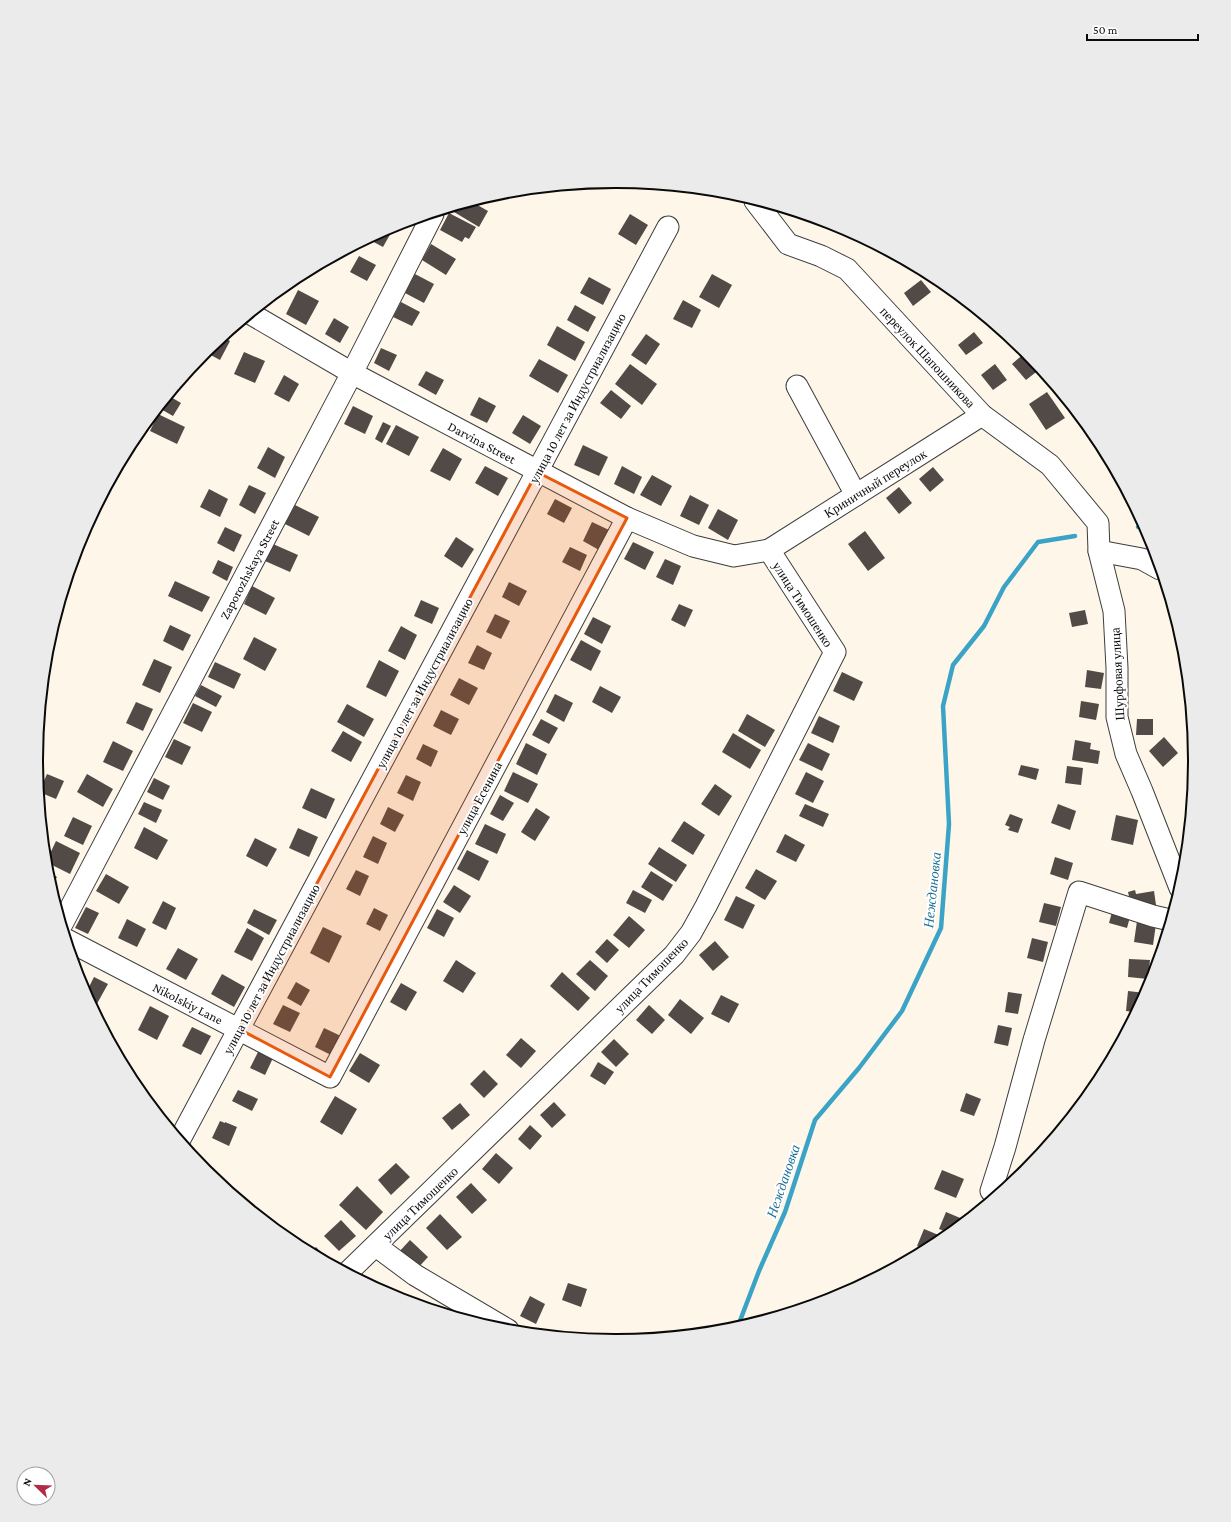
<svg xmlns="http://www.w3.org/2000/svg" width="1231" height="1522" viewBox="0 0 1231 1522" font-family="'Crimson Pro',serif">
<rect width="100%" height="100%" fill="#fef7e9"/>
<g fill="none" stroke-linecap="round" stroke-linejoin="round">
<!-- stream -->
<g stroke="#3ba3c6" stroke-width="4.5">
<path d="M1138 527 1143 525"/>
<path d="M738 1326 759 1271 785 1212 815 1120 859 1068 902 1011 941 928 949 824 943 706 953 665 984 626 1004 587 1038 542 1075 536"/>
</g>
</g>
<!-- building -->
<g fill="#524a47">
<path d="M472 202 488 211 479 227 454 212 457 206Z"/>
<path d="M449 213 476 227 469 239 465 237 462 242 440 230Z"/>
<path d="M630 214 648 225 636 245 618 234Z"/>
<path d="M388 228 392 231 383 247 368 239Z"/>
<path d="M431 244 456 259 446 275 422 260Z"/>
<path d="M359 256 376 265 367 281 350 272Z"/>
<path d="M415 274 434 284 424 303 405 293Z"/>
<path d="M712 274 732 285 719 308 699 297Z"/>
<path d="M589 277 611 289 603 305 580 293Z"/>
<path d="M921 280 931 292 913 306 904 293Z"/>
<path d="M298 290 319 301 306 325 286 314Z"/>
<path d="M683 300 701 310 692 328 673 319Z"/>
<path d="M401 302 420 312 412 326 393 317Z"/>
<path d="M575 305 596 317 588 332 567 320Z"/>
<path d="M334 318 349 327 340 343 325 334Z"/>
<path d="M557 326 585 342 575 361 547 345Z"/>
<path d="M974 332 983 343 966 355 958 345Z"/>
<path d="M646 334 660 344 646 365 631 355Z"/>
<path d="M223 337 230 341 220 360 205 352Z"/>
<path d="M381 348 397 355 389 371 374 363Z"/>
<path d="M244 352 265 361 255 383 234 374Z"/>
<path d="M1026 352 1040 369 1026 380 1012 364Z"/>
<path d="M539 359 568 375 558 393 529 376Z"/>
<path d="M630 364 657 384 642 405 615 384Z"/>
<path d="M995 364 1007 380 993 390 981 375Z"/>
<path d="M426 371 444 380 436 395 418 385Z"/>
<path d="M284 375 299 384 289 402 274 394Z"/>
<path d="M611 390 631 406 621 419 600 403Z"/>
<path d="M1047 392 1065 418 1046 430 1029 404Z"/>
<path d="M169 396 181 403 173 416 159 408Z"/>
<path d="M479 397 496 406 487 423 470 415Z"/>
<path d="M353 406 373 416 365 434 344 424Z"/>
<path d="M158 414 185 427 177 444 150 431Z"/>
<path d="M523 415 541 426 530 444 512 433Z"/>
<path d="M383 422 391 426 382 443 375 439Z"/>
<path d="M396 425 419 437 409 456 386 444Z"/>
<path d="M583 445 608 457 599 476 574 465Z"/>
<path d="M268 447 285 457 275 478 257 468Z"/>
<path d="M443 448 462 459 450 481 430 471Z"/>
<path d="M485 466 508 478 498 496 475 483Z"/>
<path d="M622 466 642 477 634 494 614 484Z"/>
<path d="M933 467 944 480 930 492 919 479Z"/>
<path d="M652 475 672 486 661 506 640 495Z"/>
<path d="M249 485 266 493 255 514 239 505Z"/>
<path d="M899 487 912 503 899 514 886 498Z"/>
<path d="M209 489 228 499 220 517 200 507Z"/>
<path d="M105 492 106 493 100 507 98 506Z"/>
<path d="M690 495 709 505 699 525 680 516Z"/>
<path d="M555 499 572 508 564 523 547 514Z"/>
<path d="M295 505 319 517 309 536 285 524Z"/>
<path d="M718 509 738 520 728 540 708 528Z"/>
<path d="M592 522 609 530 599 550 583 541Z"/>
<path d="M225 527 242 535 234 552 217 543Z"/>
<path d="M865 531 885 558 868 571 848 544Z"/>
<path d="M456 537 474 549 462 568 444 556Z"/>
<path d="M633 542 654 552 645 570 624 559Z"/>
<path d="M273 544 298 555 290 572 265 561Z"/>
<path d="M570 547 587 555 580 571 562 562Z"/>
<path d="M665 559 681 566 673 585 656 577Z"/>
<path d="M218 560 233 567 227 581 212 573Z"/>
<path d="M175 581 210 597 202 612 168 596Z"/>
<path d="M509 582 527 591 519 606 502 597Z"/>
<path d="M252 586 275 598 266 615 244 604Z"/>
<path d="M421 600 439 608 432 624 414 616Z"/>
<path d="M679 604 693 610 685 627 671 620Z"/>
<path d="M1085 610 1088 624 1072 627 1069 613Z"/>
<path d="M495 614 510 621 501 639 486 632Z"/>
<path d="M593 617 611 626 602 644 584 634Z"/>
<path d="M170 625 191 635 183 651 163 641Z"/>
<path d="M401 626 417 635 405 660 388 651Z"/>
<path d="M254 637 277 649 265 671 243 659Z"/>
<path d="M581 640 601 651 591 671 570 660Z"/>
<path d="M477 645 492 653 484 670 468 663Z"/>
<path d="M154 659 172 667 160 693 142 685Z"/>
<path d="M379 660 399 671 386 697 366 687Z"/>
<path d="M215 662 241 674 234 689 208 677Z"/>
<path d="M1087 670 1104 673 1101 689 1085 687Z"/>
<path d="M842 672 863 682 854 701 833 691Z"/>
<path d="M459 678 478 688 469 705 450 695Z"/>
<path d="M201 685 222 696 216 707 195 696Z"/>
<path d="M600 686 621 697 612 713 592 702Z"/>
<path d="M555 694 573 703 564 722 546 712Z"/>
<path d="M1081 701 1099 704 1096 720 1079 717Z"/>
<path d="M136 702 153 709 143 731 126 723Z"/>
<path d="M193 703 212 712 202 732 183 723Z"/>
<path d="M347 704 374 719 364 737 337 722Z"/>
<path d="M441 710 459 719 451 735 433 726Z"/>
<path d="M747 714 775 730 765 747 738 731Z"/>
<path d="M819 716 840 726 833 743 811 733Z"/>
<path d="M541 719 558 728 549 744 532 735Z"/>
<path d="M1137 719H1153V735H1136Z"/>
<path d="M343 731 362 742 351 762 331 751Z"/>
<path d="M733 733 761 750 750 769 722 752Z"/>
<path d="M1164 737 1178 753 1163 767 1149 751Z"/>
<path d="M174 739 191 747 182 765 165 757Z"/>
<path d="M1075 740 1091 743 1090 749 1100 751 1098 764 1072 760Z"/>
<path d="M113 741 133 751 123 771 103 762Z"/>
<path d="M526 743 547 754 537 775 516 764Z"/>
<path d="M808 743 830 754 822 771 799 760Z"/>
<path d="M423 744 438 751 431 767 416 759Z"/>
<path d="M1021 765 1039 769 1036 780 1018 775Z"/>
<path d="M1067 766 1083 768 1081 785 1065 783Z"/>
<path d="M513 772 538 784 528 803 504 791Z"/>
<path d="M806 772 824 781 813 803 795 794Z"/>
<path d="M47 774 64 781 56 799 39 792Z"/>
<path d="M87 774 113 789 103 807 77 792Z"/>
<path d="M406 775 421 782 413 801 397 793Z"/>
<path d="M154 778 170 786 163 800 147 792Z"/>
<path d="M715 784 732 796 719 816 701 804Z"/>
<path d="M311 788 335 799 326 819 302 808Z"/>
<path d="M500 795 514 803 503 821 490 814Z"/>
<path d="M144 802 162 810 156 823 138 814Z"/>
<path d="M805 804 829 814 823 827 799 816Z"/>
<path d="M1058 804 1076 811 1070 830 1051 823Z"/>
<path d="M388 807 404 815 395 832 380 824Z"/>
<path d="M536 808 550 817 535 841 521 832Z"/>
<path d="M1010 814 1023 819 1018 833 1008 830 1010 827 1005 825Z"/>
<path d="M1116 815 1138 820 1133 845 1111 840Z"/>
<path d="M73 817 92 826 83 845 64 836Z"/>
<path d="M684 821 705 835 693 855 671 841Z"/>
<path d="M485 824 506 834 497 854 475 844Z"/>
<path d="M144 827 168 840 157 860 134 848Z"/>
<path d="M298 828 318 837 309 857 289 848Z"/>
<path d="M785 834 805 845 796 862 776 852Z"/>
<path d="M373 836 387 843 378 864 363 857Z"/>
<path d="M255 838 277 849 267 867 246 856Z"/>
<path d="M56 841 80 853 70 874 46 862Z"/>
<path d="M659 847 687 865 676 882 648 864Z"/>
<path d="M467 850 489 861 479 881 457 869Z"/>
<path d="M1055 857 1073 863 1068 880 1050 874Z"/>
<path d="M756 869 777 881 765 900 745 888Z"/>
<path d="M356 870 369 876 360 896 346 889Z"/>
<path d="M47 871 57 877 51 887 47 874Z"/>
<path d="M651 871 673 885 663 901 641 887Z"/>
<path d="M106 874 129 887 119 904 96 891Z"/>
<path d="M454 885 471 896 460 913 443 902Z"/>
<path d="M633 890 652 900 645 913 626 903Z"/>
<path d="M1135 890 1136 894 1154 891 1156 905 1138 909 1137 900 1130 901 1128 892Z"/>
<path d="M736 896 755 905 743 929 724 920Z"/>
<path d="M163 901 176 908 166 930 152 923Z"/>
<path d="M1044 903 1061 907 1056 926 1039 922Z"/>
<path d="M86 907 99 913 88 934 75 928Z"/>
<path d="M374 908 388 915 380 931 366 924Z"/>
<path d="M254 909 277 920 269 935 247 923Z"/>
<path d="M437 909 454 918 444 937 427 928Z"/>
<path d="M1112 912 1130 917 1127 928 1109 923Z"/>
<path d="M629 916 645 930 629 948 613 935Z"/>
<path d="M127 919 146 929 137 947 118 938Z"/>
<path d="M1137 921 1156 924 1153 945 1134 942Z"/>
<path d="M323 927 342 936 329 963 310 953Z"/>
<path d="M247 928 264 938 252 961 234 952Z"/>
<path d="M1032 938 1048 942 1043 962 1027 958Z"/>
<path d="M607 939 619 950 607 963 595 952Z"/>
<path d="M715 941 729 957 713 971 699 955Z"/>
<path d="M178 948 198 959 186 980 166 969Z"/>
<path d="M1129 959 1150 960 1148 979 1128 977Z"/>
<path d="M456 960 476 973 463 993 443 981Z"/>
<path d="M590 960 608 976 595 991 576 974Z"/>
<path d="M562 972 590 998 578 1011 550 986Z"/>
<path d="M222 974 245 987 234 1007 211 994Z"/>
<path d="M94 977 108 984 94 1009 86 993Z"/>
<path d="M296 982 310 990 301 1006 287 998Z"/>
<path d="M401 983 417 992 406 1011 390 1002Z"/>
<path d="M1128 991 1145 993 1135 1012 1126 1011Z"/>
<path d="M1008 992 1022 994 1018 1014 1005 1012Z"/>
<path d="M721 995 739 1004 729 1023 711 1014Z"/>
<path d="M680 999 704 1018 691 1034 668 1015Z"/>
<path d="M283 1005 300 1013 290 1032 273 1024Z"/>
<path d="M649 1005 665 1020 652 1034 636 1020Z"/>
<path d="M150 1006 169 1016 157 1040 138 1030Z"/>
<path d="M998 1025 1012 1028 1008 1046 994 1043Z"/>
<path d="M192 1027 211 1036 201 1055 182 1046Z"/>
<path d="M324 1028 343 1037 333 1056 315 1047Z"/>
<path d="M521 1038 536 1051 521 1068 506 1055Z"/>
<path d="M614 1039 629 1054 616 1067 601 1052Z"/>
<path d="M259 1050 273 1058 265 1075 250 1068Z"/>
<path d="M360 1053 380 1065 369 1083 349 1071Z"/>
<path d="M598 1062 614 1072 605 1085 590 1076Z"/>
<path d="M484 1070 498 1084 484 1098 470 1084Z"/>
<path d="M238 1090 258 1099 252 1111 232 1101Z"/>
<path d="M966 1093 981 1099 974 1116 960 1111Z"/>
<path d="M335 1096 357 1109 342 1135 320 1122Z"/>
<path d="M554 1102 566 1115 552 1128 540 1115Z"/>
<path d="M460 1103 470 1115 452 1130 442 1118Z"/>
<path d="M220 1121 225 1123V1122L237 1127 229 1146 212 1138Z"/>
<path d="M530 1125 542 1136 530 1150 518 1139Z"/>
<path d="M496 1153 513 1168 499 1184 482 1169Z"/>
<path d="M396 1163 410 1177 391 1195 378 1180Z"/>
<path d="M942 1170 964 1179 956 1198 934 1189Z"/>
<path d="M471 1183 487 1200 472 1214 456 1197Z"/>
<path d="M357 1186 383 1212 366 1230 339 1205Z"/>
<path d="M946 1212 965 1220 949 1233 939 1229Z"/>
<path d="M440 1214 462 1237 447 1250 426 1228Z"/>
<path d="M341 1220 356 1236 339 1251 324 1236Z"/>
<path d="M924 1229 941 1236 938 1242 925 1249 917 1246Z"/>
<path d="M410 1240 428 1257 416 1270 398 1253Z"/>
<path d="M316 1247 330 1262 311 1252Z"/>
<path d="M568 1283 587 1289 581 1307 562 1300Z"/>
<path d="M530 1296 545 1304 536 1324 520 1316Z"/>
</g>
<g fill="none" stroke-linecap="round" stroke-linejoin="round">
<defs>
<g id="minor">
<path d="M755 201 788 244 821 256 847 269 982 415 1050 465 1098 523 1099 551 1114 611 1117 668V717L1126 754 1142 791 1180 888"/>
<path d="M251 314 352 373 627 518 693 546 734 556 769 550 982 415"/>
<path d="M797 386 856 495"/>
<path d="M1099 551 1142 559 1160 569"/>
<path d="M62 924 352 373 433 214"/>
<path d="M67 940 330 1077 627 518"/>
<path d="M180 1139 668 227"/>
<path d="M991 1191 1005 1147 1034 1040 1079 892 1153 916 1170 920"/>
<path d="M376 1246 415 1275 508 1330"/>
<path d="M348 1272 674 955 691 933 706 906 835 652 769 550"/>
</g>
</defs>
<!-- minor casing -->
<use href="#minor" stroke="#3d3d3d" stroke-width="23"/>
<!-- minor -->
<use href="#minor" stroke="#fff" stroke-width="21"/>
</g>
<!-- marked area -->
<path fill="#e8590c" fill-opacity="0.2" stroke="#e8590c" stroke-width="3" stroke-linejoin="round" d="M537 472 627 518 330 1077 239 1029Z"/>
<g text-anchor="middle" stroke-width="4" stroke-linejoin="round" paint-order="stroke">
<!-- street labels -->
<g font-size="13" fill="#0a0a0a" stroke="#fff">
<text transform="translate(928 357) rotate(47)" y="5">переулок Шапошникова</text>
<text transform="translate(577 398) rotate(-62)" y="5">улица 10 лет за Индустриализацию</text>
<text transform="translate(482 442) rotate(28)" y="5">Darvina Street</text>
<text transform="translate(875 483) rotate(-32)" y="5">Криничный переулок</text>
<text transform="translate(249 569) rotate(-62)" y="5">Zaporozhskaya Street</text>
<text transform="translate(803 604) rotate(57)" y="5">улица Тимошенко</text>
<text transform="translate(1117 674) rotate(-93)" y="5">Шурфовая улица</text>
<text transform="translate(424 683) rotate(-62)" y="5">улица 10 лет за Индустриализацию</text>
<text transform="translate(479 798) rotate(-62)" y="5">улица Есенина</text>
<text transform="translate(271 969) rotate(-62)" y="5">улица 10 лет за Индустриализацию</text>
<text transform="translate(651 975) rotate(-46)" y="5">улица Тимошенко</text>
<text transform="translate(188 1003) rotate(27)" y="5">Nikolskiy Lane</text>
<text transform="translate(420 1203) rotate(-44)" y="5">улица Тимошенко</text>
</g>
<!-- water labels -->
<g font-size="14" font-style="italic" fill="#1b7195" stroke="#fff">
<text transform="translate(932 890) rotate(-84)" y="5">Неждановка</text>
<text transform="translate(783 1181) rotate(-71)" y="5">Неждановка</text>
</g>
</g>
<!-- crop -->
<path d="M0 0H1231V1522H0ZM615 188H616A572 572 0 0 1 1188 760V762A572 572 0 0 1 616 1334H615A572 572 0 0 1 43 762V760A572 572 0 0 1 615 188Z" fill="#ebebeb" fill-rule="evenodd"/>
<path fill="none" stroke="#0a0a0a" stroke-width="2" d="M615 188H616A572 572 0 0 1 1188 760V762A572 572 0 0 1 616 1334H615A572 572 0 0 1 43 762V760A572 572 0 0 1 615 188Z"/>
<!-- north arrow -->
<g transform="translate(36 1486) rotate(293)"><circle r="19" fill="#ffffff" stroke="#9d9d9d"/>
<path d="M0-3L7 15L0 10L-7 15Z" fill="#b32a45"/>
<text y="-6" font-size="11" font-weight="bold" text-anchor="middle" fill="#0a0a0a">N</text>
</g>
<!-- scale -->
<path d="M1087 34v6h111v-6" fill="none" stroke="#0a0a0a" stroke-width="2"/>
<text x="1093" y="34" font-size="12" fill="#0a0a0a" stroke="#ffffff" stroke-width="3" paint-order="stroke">50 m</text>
</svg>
